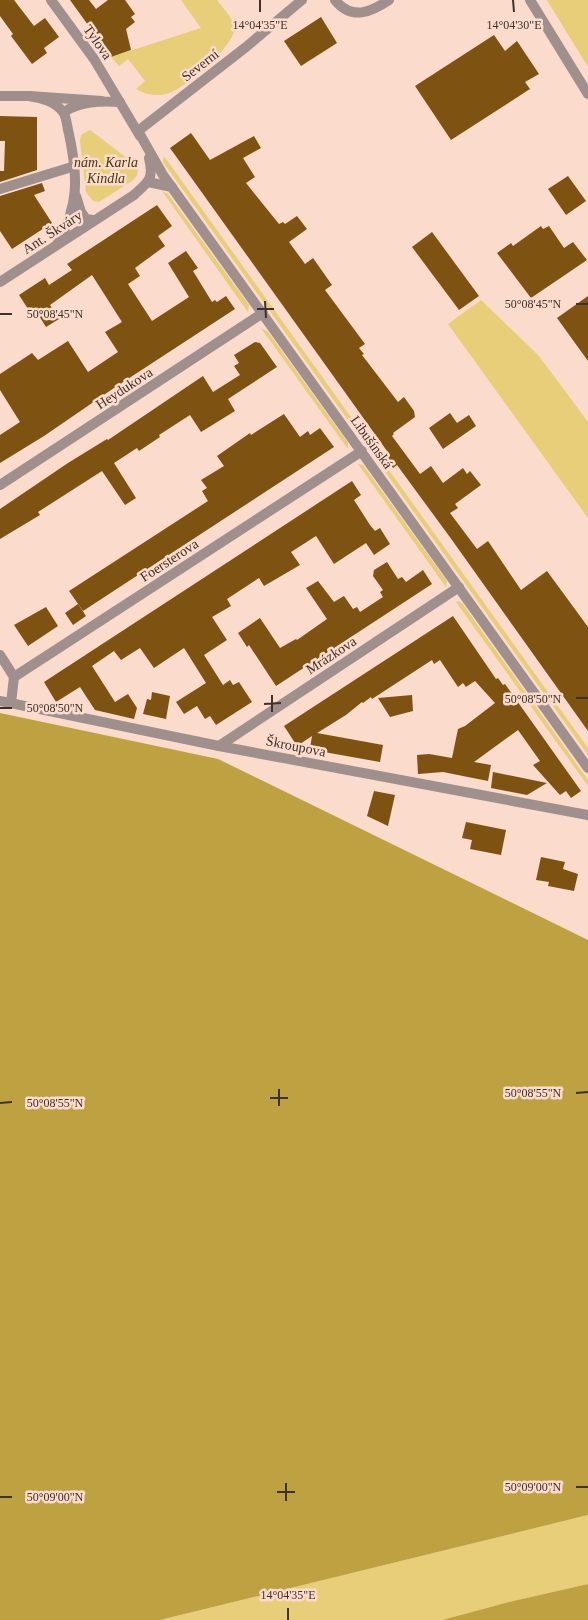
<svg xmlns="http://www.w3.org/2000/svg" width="588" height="1620" viewBox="0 0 588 1620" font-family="Georgia,serif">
<rect width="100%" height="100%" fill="#fadbcc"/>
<!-- green -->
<g fill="#e8ce78">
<path d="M181 0H217C223 8 235 20 234 30 233 47 185 88 169 93 158 97 146 95 136 89L145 81 128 59 119 66 111 57 201 28Z"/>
<path d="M547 0H588V67Z"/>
<path d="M90 130 136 165C139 172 138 175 132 181L99 202 93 201 86 192 80 141 81 135Z"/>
<path d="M164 156 588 748V755L163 162Z"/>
<path d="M162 191 168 194 249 305 248 312Z"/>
<path d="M481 300 539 356 588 422V518L448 324Z"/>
<path d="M261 328 268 332 348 443V449Z"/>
<path d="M358 464 363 465 447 581 446 587Z"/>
<path d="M458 601 462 603 588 780V786L456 602Z"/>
<path d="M588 1515V1584L509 1602 442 1620H160Z"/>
</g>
<!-- forest -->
<g fill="#bea242">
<path d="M0 713 218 759 588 940V1515L160 1620H0Z"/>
<path d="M588 1584V1620H442L509 1602Z"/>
</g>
<!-- building -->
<g fill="#7e5210">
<path d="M0 0H14L34 26 45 18 59 37 44 48 47 53 32 64 11 36 13 34 0 16Z"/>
<path d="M70 0H89L96 9 108 0H125L135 14 131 17 135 22 126 29 131 50 111 57Z"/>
<path d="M321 17 337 43 301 66 284 41Z"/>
<path d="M494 35 505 51 517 41 539 74 525 82 530 89 451 140 415 86Z"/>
<path d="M0 116 37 117V170L0 182V171H4L5 141H0Z"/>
<path d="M191 133 210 160 254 136 261 148 243 158 255 177 246 183 279 224 283 222 285 224 297 216 307 229 289 242 305 264 313 258 332 285 325 290 365 344 359 348 364 354 362 355 398 402 404 397 414 411 415 417 393 433 394 434 392 436 420 474 431 466 443 483 463 468 467 474 470 471 481 485 455 504 458 508 450 513 477 549 488 541 521 590 547 571 588 627V731L452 540 397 465 393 468 383 454 387 451 170 148Z"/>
<path d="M568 176 586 201 566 215 548 189Z"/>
<path d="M42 183 45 191 34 195 52 223 12 249 0 231V196Z"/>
<path d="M157 205 172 226 158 236 165 246 135 268 140 276 128 284 152 321 189 297 168 263 186 251 198 268 193 271 212 302 215 300 217 302 226 296 235 309 114 388 44 436 0 463V435L20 422 0 390V374L32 353 38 360 68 341 88 372 118 352 105 332 122 322 92 275 50 305 59 319 46 327 36 311 32 315 19 295 45 278 49 285 72 270 67 264Z"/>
<path d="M541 226 543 229 549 226 564 248 573 242 587 260 531 298 497 253 511 243 513 246Z"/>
<path d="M432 232 479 296 459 310 412 247Z"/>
<path d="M588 296V361L557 318Z"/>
<path d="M255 342 260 343 277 367 228 399 235 411 201 432 190 415 159 435 160 437 139 451 137 448 114 463 136 498 125 505 102 471 38 512 40 515 0 539V509L68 463 107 439 108 440 203 376 213 392 240 375 234 366 239 363 234 355Z"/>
<path d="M450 413 457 423 469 415 476 426 443 449 429 428Z"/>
<path d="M284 414 300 437 308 431 310 435 320 428 334 447 83 611 69 591 208 501 202 491 207 488 201 480 224 466 217 456 250 433 251 435Z"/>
<path d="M352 481 361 495 354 500 370 525 375 531 380 528 390 544 374 555 366 543 334 564 316 536 291 552 300 565 264 586 259 578 227 599 231 606 212 617 227 640 204 655 223 685 230 680 233 685 239 682 252 702 216 725 210 716 205 719 197 706 184 714 176 702 206 683 184 648 154 668 140 648 121 660 114 651 92 666 115 702 128 694 137 708 134 719 95 710 80 687 56 702 44 682Z"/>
<path d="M387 562 398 579 402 577 406 582 423 570 432 584 276 686 249 645 247 647 238 633 260 618 280 648 296 639 297 640 327 619 306 588 318 581 334 602 344 596 353 609 357 607 360 612 383 597 380 592 383 590 373 576 374 570Z"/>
<path d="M78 604 86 616 73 625 65 613Z"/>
<path d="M46 607 58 626 28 646 14 625Z"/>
<path d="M453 616 496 679 498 678 503 685 505 684 581 791 571 798 566 791 560 795 533 765 540 761 518 730 474 762 491 765 488 781 443 772 418 774 417 755 429 754 452 758 458 729 465 726 495 703 475 681 466 687 463 683 458 687 440 660 434 664 432 660 372 699 371 697 363 703 362 702 346 715 317 733 383 745 380 762 324 752 323 756 309 754 312 736 297 746 284 726Z"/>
<path d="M152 692 170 696 166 719 143 714 147 699 151 700Z"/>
<path d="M412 695 413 711 390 717 378 698Z"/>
<path d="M493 772 547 783 527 795 491 788Z"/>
<path d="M374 791 395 795 388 826 367 816Z"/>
<path d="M466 822 506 830 501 855 470 849 472 840 462 838Z"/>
<path d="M541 857 565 862 563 869 578 874 574 891 548 886 549 882 536 880Z"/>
</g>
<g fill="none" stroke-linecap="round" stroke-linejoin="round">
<!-- minor -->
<g stroke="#9f908e" stroke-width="10">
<path d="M51 0 94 59 140 136"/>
<path d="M335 0C352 21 371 12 389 0"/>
<path d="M530 0 588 94"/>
<path d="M0 96H29L102 101"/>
<path d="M29 96C41 98 55 101 63 112 67 117 67 128 69 134 78 177 79 205 58 243"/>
<path d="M64 112C80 101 101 101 120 102"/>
<path d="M138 131 163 175 588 768"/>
<path d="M138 131 246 47 302 0"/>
<path d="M148 182 172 187"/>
<path d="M0 189 75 166"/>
<path d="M76 196 81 212 86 219 93 220"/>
<path d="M0 282 134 195C149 181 154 179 149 158"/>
<path d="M0 485 263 313"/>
<path d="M0 655 14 677"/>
<path d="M0 701 219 746 588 815"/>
<path d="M11 703 14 677 362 451"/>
<path d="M219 746 459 587"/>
</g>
</g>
<!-- ticks -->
<path fill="none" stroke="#3e322c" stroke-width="2" d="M260 0V12M513 0 514 12M265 301 266 318M576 304H588M257 309H274M0 314H12M272 695V712M576 698H588M264 704 281 703M0 708H12M279 1089V1106M576 1093 588 1092M270 1098H288M0 1103 12 1102M286 1483V1501M576 1487H588M277 1492H295M0 1497H12M288 1608V1620"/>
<g text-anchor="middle" stroke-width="5" stroke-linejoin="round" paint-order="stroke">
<!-- street labels -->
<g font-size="14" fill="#3e322c" stroke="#fadbcc">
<text transform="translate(98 42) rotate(55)" y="5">Tylova</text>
<text transform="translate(200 65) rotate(-38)" y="5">Severní</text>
<text transform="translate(52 232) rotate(-33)" y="5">Ant. Škváry</text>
<text transform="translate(124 388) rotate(-33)" y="5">Heydukova</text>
<text transform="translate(372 442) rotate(54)" y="5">Libušínská</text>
<text transform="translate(169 560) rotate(-33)" y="5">Foersterova</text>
<text transform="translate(331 655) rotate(-33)" y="5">Mrázkova</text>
<text transform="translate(296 746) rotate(11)" y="5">Škroupova</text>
</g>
<!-- park labels -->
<g font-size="14" font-style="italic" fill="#463a11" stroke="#fadbcc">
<text x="106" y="167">nám. Karla<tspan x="106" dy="16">Kindla</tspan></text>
</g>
</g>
<g font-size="12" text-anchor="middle" fill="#3e322c" stroke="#fadbcc" stroke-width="5" stroke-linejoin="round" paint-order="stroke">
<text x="260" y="29">14°04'35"E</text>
<text x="514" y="29">14°04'30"E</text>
<text x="533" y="308">50°08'45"N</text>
<text x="55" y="318">50°08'45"N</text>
<text x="533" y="703">50°08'50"N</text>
<text x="55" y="712">50°08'50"N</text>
<text x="533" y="1097">50°08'55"N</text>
<text x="55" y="1107">50°08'55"N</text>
<text x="533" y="1491">50°09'00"N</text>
<text x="55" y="1501">50°09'00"N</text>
<text x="288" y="1599">14°04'35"E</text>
</g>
</svg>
